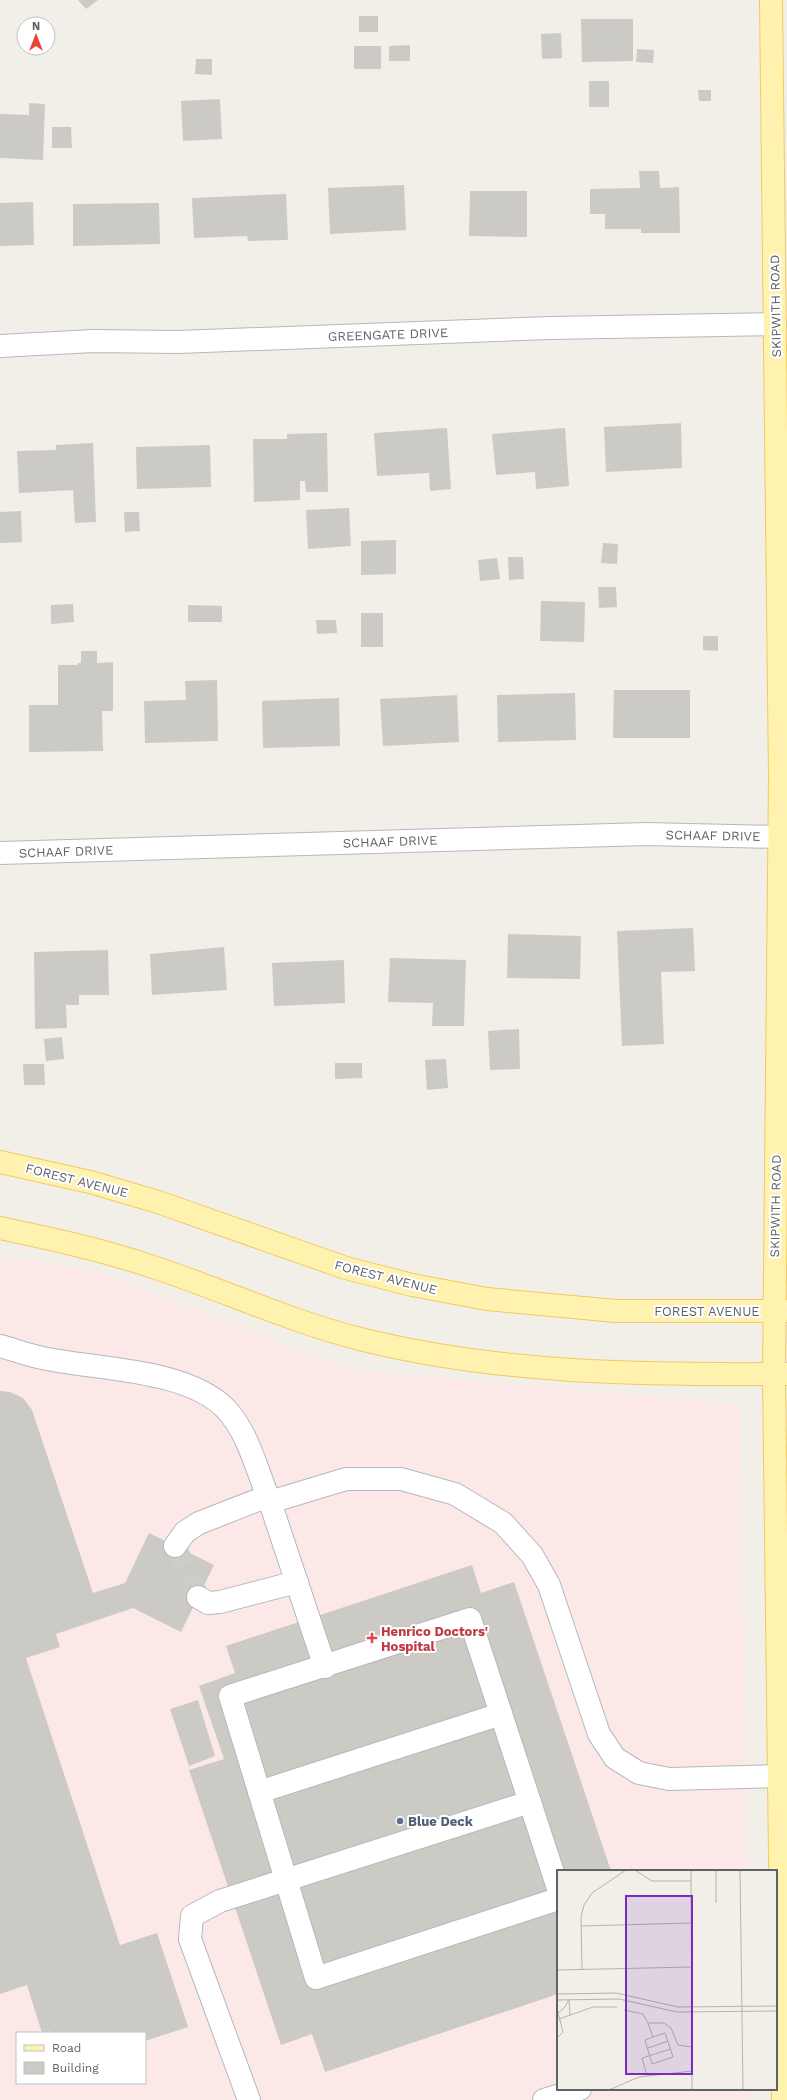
<svg xmlns="http://www.w3.org/2000/svg" width="787" height="2100" viewBox="0 0 787 2100" font-family="'Work Sans',sans-serif">
<rect width="100%" height="100%" fill="#f1efe8"/>
<!-- medical -->
<path fill="#fce8e6" fill-rule="evenodd" d="M0 1256 97 1272 352 1370 740 1404 747 1871H558V2089H749L750 2100H0ZM17 2033H145V2083H17Z"/>
<!-- building -->
<g fill="#cccac5">
<path d="M78 0H98L86 9Z"/>
<rect x="359" y="16" width="19" height="16"/>
<path d="M581 19H633V61L582 62Z"/>
<path d="M561 33 562 58 542 59 541 34Z"/>
<path d="M410 45V61H389V46Z"/>
<rect x="354" y="46" width="27" height="23"/>
<path d="M637 49 654 50 653 63 636 62Z"/>
<path d="M196 59H212V75L195 74Z"/>
<rect x="589" y="81" width="20" height="26"/>
<path d="M698 90H711V101H699Z"/>
<path d="M220 99 222 139 183 141 181 101Z"/>
<path d="M29 103 45 104 43 160 0 158V114L29 115Z"/>
<path d="M52 127H71L72 148H52Z"/>
<path d="M639 171H659L660 188 679 187 680 233H641V229H605V214H590V189L640 188Z"/>
<path d="M404 185 406 230 330 234 328 188Z"/>
<path d="M470 191H527V237L469 236Z"/>
<path d="M286 194 288 240 248 241 247 236 194 238 192 198Z"/>
<path d="M33 202 34 245 0 246V203Z"/>
<path d="M159 203 160 244 73 246V204Z"/>
<path d="M681 423 682 468 606 472 604 427Z"/>
<path d="M447 428 451 489 430 491 429 473 377 476 374 433Z"/>
<path d="M565 428 569 486 536 489 535 472 496 475 492 434Z"/>
<path d="M327 433 328 492H306L305 481H300V500L254 502 253 439H287V434Z"/>
<path d="M93 443 96 522 75 523 73 490 19 493 17 451 56 450V445Z"/>
<path d="M210 445 211 487 137 489 136 447Z"/>
<path d="M349 508 351 546 308 549 306 510Z"/>
<path d="M21 511 22 542 0 543V512Z"/>
<path d="M124 512H139L140 531 125 532Z"/>
<path d="M396 540V574L361 575V541Z"/>
<path d="M603 543 618 544 617 564 601 563Z"/>
<path d="M508 557H523L524 579 509 580Z"/>
<path d="M497 558 500 579 480 581 478 560Z"/>
<path d="M598 587H616L617 607 599 608Z"/>
<path d="M541 601 585 602 584 642 540 641Z"/>
<path d="M73 604 74 622 51 624V605Z"/>
<path d="M188 605 222 606V622H188Z"/>
<rect x="361" y="613" width="22" height="34"/>
<path d="M316 620H336L337 633 317 634Z"/>
<path d="M703 636H718V651L703 650Z"/>
<path d="M81 651H97V663L113 662V711H102L103 751 29 752V705H58V665H78V663H81Z"/>
<path d="M217 680 218 741 145 743 144 701 186 700 185 681Z"/>
<path d="M614 690H690V738H613Z"/>
<path d="M575 693 576 740 498 742 497 695Z"/>
<path d="M457 695 459 742 383 746 380 699Z"/>
<path d="M339 698 340 746 263 748 262 701Z"/>
<path d="M693 928 695 971 661 972 664 1044 622 1046 617 931Z"/>
<path d="M508 934 581 936 580 979 507 978Z"/>
<path d="M224 947 227 990 152 995 150 954Z"/>
<path d="M108 950 109 995H79V1005H66L67 1028 35 1029 34 952Z"/>
<path d="M390 958 466 960 464 1026H432L433 1003 388 1002Z"/>
<path d="M344 960 345 1003 274 1006 272 963Z"/>
<path d="M519 1029 520 1069 490 1070 488 1031Z"/>
<path d="M62 1037 64 1059 46 1061 44 1039Z"/>
<path d="M446 1059 448 1088 427 1090 425 1060Z"/>
<path d="M335 1063H362V1078L335 1079Z"/>
<path d="M23 1064H44L45 1085H24Z"/>
<path d="M0 1391 10 1392 23 1398 32 1410 93 1593 125 1583 149 1533 214 1565 181 1632 133 1608 56 1634 60 1647 26 1658 120 1945 157 1933 188 2027 145 2041V2033H52L51 2031 42 2033 27 1985 0 1994Z"/>
<path d="M472 1565 481 1593 514 1582 611 1871H558V1994L325 2072 312 2034 281 2045 189 1770 224 1759 199 1686 235 1673 226 1646Z"/>
<path d="M198 1700 215 1756 189 1766 170 1709Z"/>
</g>
<g fill="none" stroke-linecap="round" stroke-linejoin="round">
<!-- minor-tunnel -->
<path stroke="#ccccc8" stroke-width="22" stroke-dasharray="22 11" stroke-linecap="butt" d="M175 1546 198 1597"/>
<defs>
<g id="minor">
<path d="M0 346 93 341 178 342 550 328 775 324"/>
<path d="M0 853 646 834 779 837"/>
<path d="M0 1346C12 1349 25 1354 38 1357 92 1370 185 1367 226 1409 249 1434 257 1471 270 1502L346 1479H401L455 1494 503 1523 532 1555 549 1585 599 1734 615 1758 639 1773 669 1779 778 1776"/>
<path d="M270 1502 325 1667"/>
<path d="M175 1546 185 1532 199 1523 268 1496"/>
<path d="M198 1597 208 1603 220 1602 297 1582"/>
<path d="M259 1792 501 1714"/>
<path d="M558 1888 470 1619 230 1696 316 1978 558 1899"/>
<path d="M249 2100 190 1939 192 1916 220 1901 530 1802"/>
<path d="M544 2100 580 2089"/>
</g>
<g id="major">
<path d="M771 0 780 777 774 1374 783 2100"/>
<path d="M0 1162 90 1182 155 1201 346 1268 412 1285 487 1299 616 1311H787"/>
<path d="M0 1228C52 1239 103 1250 153 1267 223 1290 289 1321 360 1339 500 1374 644 1375 787 1374"/>
</g>
</defs>
<!-- minor casing -->
<use href="#minor" stroke="#b5b8bc" stroke-width="24"/>
<!-- major casing -->
<use href="#major" stroke="#f2c960" stroke-width="24"/>
<!-- minor -->
<use href="#minor" stroke="#fff" stroke-width="22"/>
<!-- major -->
<use href="#major" stroke="#fff2af" stroke-width="22"/>
</g>
<!-- markers -->
<path fill="#e0444e" stroke="#fff" stroke-width="1.5" d="M370 1632h4v4h4v4h-4v4h-4v-4h-4v-4h4z"/>
<circle fill="#5c6f8a" stroke="#fff" stroke-width="1.5" cx="400" cy="1821" r="4"/>
<g text-anchor="middle" stroke-width="4" stroke-linejoin="round" paint-order="stroke">
<!-- street labels -->
<g font-size="13" fill="#5f6368" stroke="#fff">
<text transform="translate(775 306) rotate(-91)" y="5">SKIPWITH ROAD</text>
<text transform="translate(388 334) rotate(-2)" y="5">GREENGATE DRIVE</text>
<text transform="translate(713 835) rotate(1)" y="5">SCHAAF DRIVE</text>
<text transform="translate(390 841) rotate(-2)" y="5">SCHAAF DRIVE</text>
<text transform="translate(66 851) rotate(-2)" y="5">SCHAAF DRIVE</text>
<text transform="translate(77 1180) rotate(14)" y="5">FOREST AVENUE</text>
<text transform="translate(775 1206) rotate(-89)" y="5">SKIPWITH ROAD</text>
<text transform="translate(386 1277) rotate(14)" y="5">FOREST AVENUE</text>
<text x="707" y="1316">FOREST AVENUE</text>
</g>
<!-- health labels -->
<g font-size="13" font-weight="bold" fill="#be3a42" stroke="#fff" text-anchor="start">
<text x="381" y="1636">Henrico Doctors'<tspan x="381" dy="15">Hospital</tspan></text>
</g>
<!-- service labels -->
<g font-size="13" font-weight="bold" fill="#4e5e75" stroke="#fff" text-anchor="start">
<text x="408" y="1826">Blue Deck</text>
</g>
</g>
<!-- overview -->
<g transform="translate(557 1870)">
<rect width="220" height="220" fill="#f1efe8"/>
<path fill="none" stroke="#b3b3b1" stroke-width="1" d="M78 0 95 11H134M134 0 135 220M183 0 186 220M159 33V0M24 56 134 53M0 100 135 97M25 100 24 47 27 35 35 23 69 0M0 124 59 123 121 137 220 136M0 130 62 129 120 142 220 141M12 130 13 145M67 140 86 144 91 153H107L114 158 121 175 135 177M2 149 36 137H60M91 153 96 167 108 163 116 187 95 194 88 170 96 167M0 168 6 162 1 143 8 137 12 129M91 178 111 171M90 206 85 188 114 179M52 220 82 207 135 201"/>
<path fill="#7b2cbf" fill-opacity="0.15" stroke="#7b2cbf" stroke-width="2" d="M69 26H135V204H69Z"/>
<rect width="220" height="220" fill="none" stroke="#5f6368" stroke-width="2"/>
</g>
<!-- legend -->
<rect x="16" y="2032" width="130" height="52" fill="#ffffff" stroke="#bfc1c3"/>
<rect x="24" y="2045" width="20" height="6" fill="#fff2af" stroke="#bfc1c3"/>
<text x="52" y="2052" font-size="12" fill="#5f6368">Road</text>
<rect x="24" y="2062" width="20" height="12" fill="#cccac5" stroke="#bfc1c3"/>
<text x="52" y="2072" font-size="12" fill="#5f6368">Building</text>
<!-- north arrow -->
<g transform="translate(36 36)"><circle r="19" fill="#ffffff" stroke="#bfc1c3"/>
<path d="M0-3L7 15L0 10L-7 15Z" fill="#ea4335"/>
<text y="-6" font-size="11" font-weight="bold" text-anchor="middle" fill="#5f6368">N</text>
</g>
</svg>
